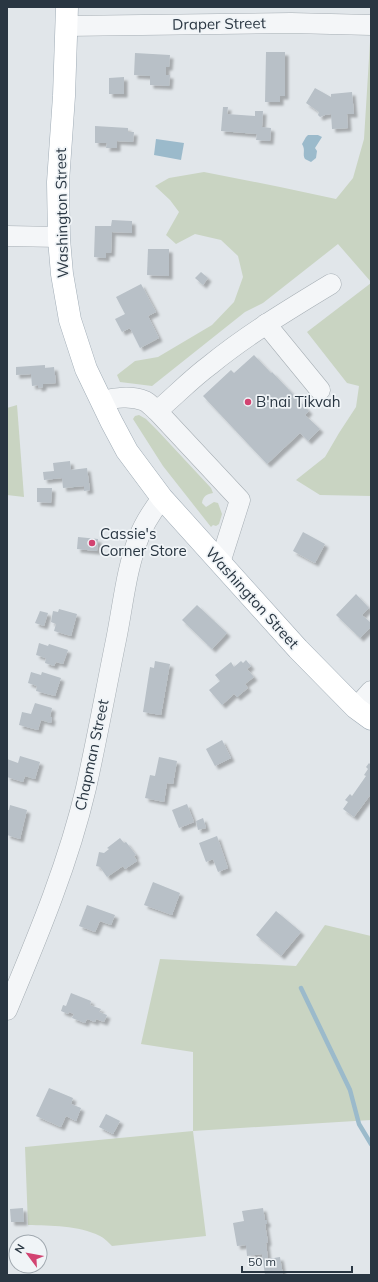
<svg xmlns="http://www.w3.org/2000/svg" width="378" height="1282" viewBox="0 0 378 1282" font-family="Mulish,sans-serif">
<defs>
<filter id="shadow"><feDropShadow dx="3.5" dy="3.5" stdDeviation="1" flood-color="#0004"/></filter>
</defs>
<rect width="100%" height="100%" fill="#e1e6ea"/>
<!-- green -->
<g fill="#c9d4c2">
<path d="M370 42H371V282L338 244 263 303 245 312 152 386 120 382 117 375 135 361 158 357 212 325 234 302 243 277 238 256 221 240 195 234 176 244 166 235 179 212 170 200 155 186 169 178 204 172 280 187 336 199 353 178 364 139Z"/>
<path d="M371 283V496L320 495 296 480 325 457 339 433 356 407 359 386 347 383 307 332Z"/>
<path d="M17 405 24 497 7 495V408Z"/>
<path d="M139 415 146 419 157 430 211 488 213 493C207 494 203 496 202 503L206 507 214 502 218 503 222 514 219 524 216 526 213 525 211 527 163 466 133 419 135 416Z"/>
<path d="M325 925 371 936V1120L193 1131 206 1236 112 1246C108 1242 104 1238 100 1236 78 1225 51 1226 28 1225L25 1147 193 1131V1052L141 1044 160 959 296 966Z"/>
</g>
<!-- water -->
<g fill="#9bbacb">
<path d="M308 135H318L322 137 315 148 317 151 316 158 311 162 305 159C302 154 306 150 302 144L306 137Z"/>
<path d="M156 139 184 143 181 160 154 155Z"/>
</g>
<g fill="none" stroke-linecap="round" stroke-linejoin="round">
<!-- stream -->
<path stroke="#9bbacb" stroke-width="4.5" d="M301 988 350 1090 359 1124 371 1144"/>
</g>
<!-- building -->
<g fill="#b8c0c7" filter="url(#shadow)">
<path d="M266 52H285V96H280V102H265Z"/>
<path d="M135 53 170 55 169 67H166V75H170L169 86 150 85V76L134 75Z"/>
<path d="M124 77V94H109V78Z"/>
<path d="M315 88 331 97V94L352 92 354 114H347L348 128 332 129 331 114 325 115 320 117 318 115 319 112 306 103Z"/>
<path d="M223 107H228L227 114 255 116V111H263L262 127 271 128 270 141 256 140 257 134 221 131Z"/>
<path d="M95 126 128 128V132H134L133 142 117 141V148H106L107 143H95Z"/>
<path d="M112 220 132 221V233L112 232 111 253H106V258L94 257 95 226H111Z"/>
<path d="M148 249H169V276L147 275Z"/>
<path d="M201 272 208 278 203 285 195 278Z"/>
<path d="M141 284 156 312 148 316 159 338 140 348 130 328 122 332 115 319 125 314 116 297Z"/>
<path d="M254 355 271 373 272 372 309 411 305 415 320 429 308 441 300 433 267 464 203 396 231 370 234 373Z"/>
<path d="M45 365V368L54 367 56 383 43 384V387L38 388V385L32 386 31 374 16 375V367Z"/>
<path d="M70 461 71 470 87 468 90 490 84 491V486L63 488 62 478 44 480 43 472 54 471 53 463Z"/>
<path d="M37 488H52L51 503 37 502Z"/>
<path d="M303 532 325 544 315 563 293 551Z"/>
<path d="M78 537 98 539 97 551 77 549Z"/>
<path d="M356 594 369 608 362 615 371 623V627L360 638 336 615Z"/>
<path d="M197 605 227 633 212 649 182 620Z"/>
<path d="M59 609 77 614 71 636 54 631 56 624 51 622 53 611 58 612Z"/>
<path d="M40 611 48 613 44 626 35 623Z"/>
<path d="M39 643 48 646 49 644 68 650 63 664 56 662 54 666 45 663 46 658 36 655Z"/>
<path d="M246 660 251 666 247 669 254 677 245 684 248 688 237 697 234 694 222 705 209 690 220 681 215 675 231 662 234 667 241 661 243 663Z"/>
<path d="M155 661 170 664 161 715 143 712 150 667 154 668Z"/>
<path d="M31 672 41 675 42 672 61 678 55 696 36 691 37 686 28 683Z"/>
<path d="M35 703 52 708 50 717H52L51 723 41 720 38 730 19 725 22 712 31 714Z"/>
<path d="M222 740 231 758 215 766 206 749Z"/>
<path d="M20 756 40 762 35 779 25 776 23 782 7 777V759L18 763Z"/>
<path d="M159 757 177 761 173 784 167 783 164 802 145 798 150 775 155 776Z"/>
<path d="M369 763 371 765V794L354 817 343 809 348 802 345 800 350 794 352 796 366 776 364 775 368 769 366 767Z"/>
<path d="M187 804 194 822 179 828 172 810Z"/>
<path d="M10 805 27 810 20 839 7 835V810H9Z"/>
<path d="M203 818 206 828 198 830 196 821Z"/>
<path d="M217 836 228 868 218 872 213 859 206 862 199 843Z"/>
<path d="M120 838 124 843 126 842 136 855 134 856 137 861 125 869 123 866 107 877 100 867 96 866 99 852 104 853 109 849 107 848Z"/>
<path d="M153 882 180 893 172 915 144 905Z"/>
<path d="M87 905 115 915 111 925 100 921 95 932 79 926Z"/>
<path d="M276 911 301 932 281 956 256 935Z"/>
<path d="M71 993 91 1001 90 1005 101 1009 99 1012 107 1015 104 1022 96 1019 95 1022 87 1019 85 1023 72 1018 74 1014 69 1012 68 1014 61 1011 63 1005 66 1006Z"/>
<path d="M49 1088 73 1098 71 1104 81 1108 76 1121 66 1116 61 1127 36 1116Z"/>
<path d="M106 1114 120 1121 113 1134 99 1127Z"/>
<path d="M23 1208 24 1222H11L10 1209Z"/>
<path d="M263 1208 265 1220H267V1224H265L268 1242 266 1243 268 1259 280 1257 283 1275H265L262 1254 247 1256 246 1245 237 1246 233 1223 244 1221 242 1211Z"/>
</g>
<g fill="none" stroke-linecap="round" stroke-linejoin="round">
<defs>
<g id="minor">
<path d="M66 26 291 23 371 25"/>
<path d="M7 236 59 237"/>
<path d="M266 324 320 390"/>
<path d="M101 401C115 398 130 395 145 401 149 403 153 408 157 411L240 500 220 563"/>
<path d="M157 411C175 396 191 379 210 365 248 334 290 309 331 284"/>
<path d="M356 708 371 691"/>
<path d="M7 1010C37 938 68 865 86 788 97 739 106 689 116 640 123 606 126 569 139 537 144 523 153 510 162 498"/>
</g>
<path id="major" d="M67 7 64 96 58 182 59 239 62 274 70 320 86 369 111 421 127 451 162 498 298 649 356 708 371 719"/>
</defs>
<!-- minor casing -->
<use href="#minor" stroke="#a6aeb4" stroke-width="21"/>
<!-- major casing -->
<use href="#major" stroke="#a0acb6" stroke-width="23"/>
<!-- minor -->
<use href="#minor" stroke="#f4f6f8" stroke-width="20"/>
<!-- major -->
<use href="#major" stroke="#fff" stroke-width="22"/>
</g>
<!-- markers -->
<g fill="#d24371" stroke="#f0f4f7" stroke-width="1.5">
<circle cx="248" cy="402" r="4"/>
<circle cx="92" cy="543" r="4"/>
</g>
<g text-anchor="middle" stroke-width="3.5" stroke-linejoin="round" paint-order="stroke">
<!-- street labels -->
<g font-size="15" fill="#293642" stroke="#f0f4f7">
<text transform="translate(219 24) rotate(-1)" y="5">Draper Street</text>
<text transform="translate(62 213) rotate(-91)" y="5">Washington Street</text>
<text transform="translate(252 598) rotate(48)" y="5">Washington Street</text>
<text transform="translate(92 755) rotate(-78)" y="5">Chapman Street</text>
</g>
<!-- poi labels -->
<g font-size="15" fill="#293642" stroke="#f0f4f7" text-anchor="start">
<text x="256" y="407">B'nai Tikvah</text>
<text x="100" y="539">Cassie's<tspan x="100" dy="17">Corner Store</tspan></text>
</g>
</g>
<!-- border -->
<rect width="378" height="1282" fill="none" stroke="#293642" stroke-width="16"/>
<!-- north arrow -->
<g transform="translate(28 1254) rotate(302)"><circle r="19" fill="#f0f4f7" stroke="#a0a8af"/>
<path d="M0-3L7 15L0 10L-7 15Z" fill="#d24371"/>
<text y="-6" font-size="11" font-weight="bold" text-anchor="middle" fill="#293642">N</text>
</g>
<!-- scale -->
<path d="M242 1266v6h110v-6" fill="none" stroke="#293642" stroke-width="2"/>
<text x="248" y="1266" font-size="12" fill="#293642" stroke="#f0f4f7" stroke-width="3" paint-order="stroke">50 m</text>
</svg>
